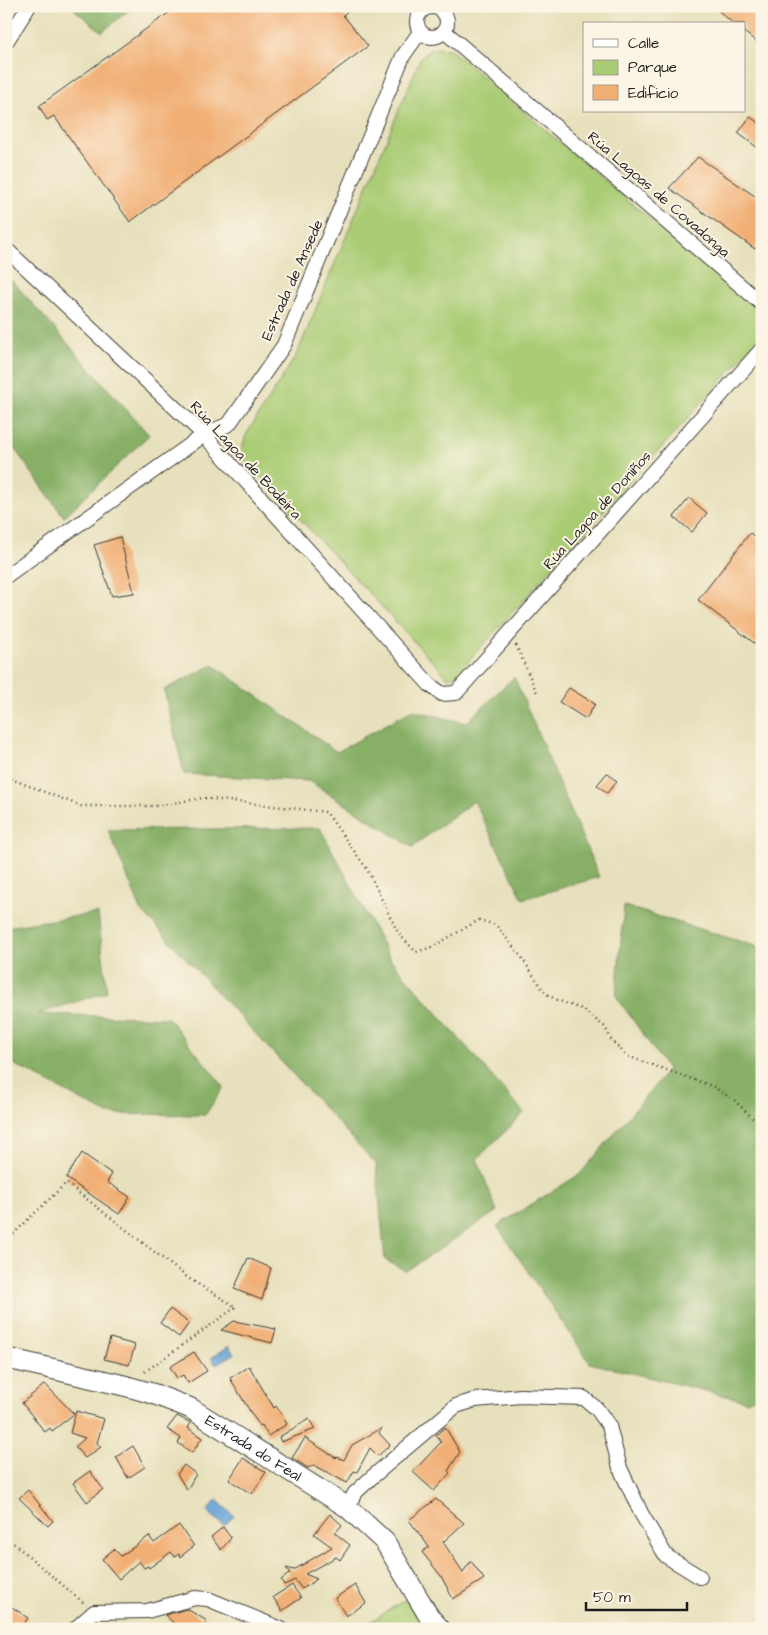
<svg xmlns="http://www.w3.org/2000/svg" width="768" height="1635" viewBox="0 0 768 1635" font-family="'Architects Daughter',sans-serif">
<rect width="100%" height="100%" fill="#fcf5e5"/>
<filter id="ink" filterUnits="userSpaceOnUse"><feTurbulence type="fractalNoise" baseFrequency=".02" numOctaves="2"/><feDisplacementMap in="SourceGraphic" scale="10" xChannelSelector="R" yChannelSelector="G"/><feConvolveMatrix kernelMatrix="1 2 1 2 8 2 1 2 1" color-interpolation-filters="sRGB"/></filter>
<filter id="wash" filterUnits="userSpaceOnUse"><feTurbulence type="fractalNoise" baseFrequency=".0096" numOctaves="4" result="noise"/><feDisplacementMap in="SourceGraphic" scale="20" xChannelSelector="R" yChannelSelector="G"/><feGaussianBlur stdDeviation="1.12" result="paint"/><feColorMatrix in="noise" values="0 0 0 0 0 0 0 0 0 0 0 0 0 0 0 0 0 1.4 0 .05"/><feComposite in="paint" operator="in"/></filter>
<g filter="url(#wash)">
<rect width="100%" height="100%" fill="#e7e0bc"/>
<!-- green -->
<g fill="#aacc74" stroke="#637448">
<path d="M437 48 450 49 762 314V336L455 676 448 678 244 459 242 448 246 435 297 354 421 57 428 51Z"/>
<path d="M406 1599 427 1629H359Z"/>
</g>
<!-- forest -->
<g fill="#87b066" stroke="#526641">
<path d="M70 6H134L102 32Z"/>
<path d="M6 274 149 435 64 517 6 437Z"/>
<path d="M213 665 337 752 412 710 466 723 514 677 599 877 523 899 474 801 412 847 309 781 184 774 164 690Z"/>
<path d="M320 828 391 960 524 1113 477 1159 497 1211 406 1271 385 1260 376 1164 141 910 108 830Z"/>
<path d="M624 906 762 948V1394L747 1401 590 1363 497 1226 580 1174 668 1070 616 996Z"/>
<path d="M98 913 107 992 37 1014 168 1018 224 1087 205 1115 108 1114 6 1060V927Z"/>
</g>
<!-- water -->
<g fill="#63a1d5" stroke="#405e78">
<path d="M229 1346 234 1354 216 1365 211 1358Z"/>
<path d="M217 1500 234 1516 224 1526 207 1511Z"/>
</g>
<g id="blocks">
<!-- building -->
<g fill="#f1af75">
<path d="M178 6H354L343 15 368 46 130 222 54 116 47 120 39 106Z"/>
<path d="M713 6H762V46L744 32V24H734Z"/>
<path d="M750 117 762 125V151L738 133Z"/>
<path d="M698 157 762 201V239L755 249 669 188Z"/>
<path d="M689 498 707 513 692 532 674 517Z"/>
<path d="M750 533 762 542V649L698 600Z"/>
<path d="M120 537 134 593 112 596 94 545Z"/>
<path d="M569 688 595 704 586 719 559 702Z"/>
<path d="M607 773 617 782 607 793 597 785Z"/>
<path d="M82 1153 112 1174 107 1182 130 1197 119 1214 66 1178Z"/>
<path d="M248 1258 271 1268 262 1300 234 1289Z"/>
<path d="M170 1309 189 1323 179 1337 160 1323Z"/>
<path d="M234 1321 276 1329 272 1343 221 1330Z"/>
<path d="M110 1338 135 1345 129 1365 104 1359Z"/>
<path d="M194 1352 207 1371 188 1383 183 1375 177 1378 170 1367Z"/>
<path d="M249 1366 274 1408 276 1406 287 1424 268 1436 262 1425 260 1426 251 1413 230 1378Z"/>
<path d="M45 1384 74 1414 52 1431 50 1428 45 1432 22 1403Z"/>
<path d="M76 1411 104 1419 97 1443 101 1447 85 1458 75 1447 85 1438 70 1433Z"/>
<path d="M177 1416 191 1423 188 1428 202 1438 192 1453 178 1443 181 1438 167 1429Z"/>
<path d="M309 1419 315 1429 281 1442 279 1437Z"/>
<path d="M445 1427 460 1452 448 1471 450 1473 434 1491 413 1472 441 1442 436 1435Z"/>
<path d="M382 1428 379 1433 390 1445 378 1456 370 1448 357 1472 354 1471 347 1483 314 1465 308 1468 292 1458 305 1438 336 1458 337 1457 344 1460 352 1445Z"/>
<path d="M133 1446 145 1467 128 1478 116 1457Z"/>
<path d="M243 1458 266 1472 252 1494 229 1480Z"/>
<path d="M184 1465 196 1474 187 1490 177 1474Z"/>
<path d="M90 1471 103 1489 87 1502 73 1483Z"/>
<path d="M28 1490 53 1521 48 1526 19 1498Z"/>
<path d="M436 1499 464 1523 443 1542 463 1572 471 1561 484 1579 453 1599 441 1576 422 1552 429 1547 409 1520Z"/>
<path d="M330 1514 342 1525 335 1533 350 1545 340 1560 336 1557 305 1574 317 1579 302 1589 295 1580 284 1585 281 1580 290 1573 286 1568 294 1570 332 1547 314 1534Z"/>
<path d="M179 1525 194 1546 180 1557 179 1554 175 1557 171 1552 149 1568 148 1566 144 1568 139 1561 119 1579 102 1559 114 1549 121 1556 149 1536 154 1543Z"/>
<path d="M223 1527 231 1538 221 1550 211 1537Z"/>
<path d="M292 1585 301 1598 282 1611 273 1597Z"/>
<path d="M355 1585 366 1603 346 1616 335 1598Z"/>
<path d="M6 1603 28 1618 20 1629H6Z"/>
<path d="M187 1609 207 1621 203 1629H180L165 1615Z"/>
</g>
</g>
</g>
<g filter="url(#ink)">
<use href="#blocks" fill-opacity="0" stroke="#3a3934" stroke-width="1"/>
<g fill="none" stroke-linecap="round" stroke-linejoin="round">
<defs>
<g id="minor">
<circle cx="432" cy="22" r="15"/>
<path d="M444 31 762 304"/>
<path d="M6 42 29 6"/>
<path d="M6 249 204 435 430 685 442 694 456 693 762 349"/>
<path d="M6 576 204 435 229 424 284 345 403 56 420 32"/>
<path d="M347 1507 355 1493 371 1478 456 1406 475 1400 521 1396 584 1398 597 1409 609 1426 620 1468 641 1513 666 1556 700 1577"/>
<path d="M75 1629 94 1612 147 1611 195 1598 208 1599 281 1629"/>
</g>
<g id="secondary">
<path id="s1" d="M6 1358 126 1386 154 1394 190 1408 347 1507 385 1542 430 1618 440 1629"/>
</g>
</defs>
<!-- minor casing -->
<use href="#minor" stroke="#3a3934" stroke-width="16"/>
<!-- secondary casing -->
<use href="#secondary" stroke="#3a3934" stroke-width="22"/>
<!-- path -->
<g stroke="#3a3934" stroke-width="2.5" stroke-dasharray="1 4" stroke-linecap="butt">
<path d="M516 645 537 693"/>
<path d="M6 777 81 806H155L203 798 326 812 367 869 398 933 416 952 432 947 479 920 496 925 522 958 545 993 557 1000 582 1009 605 1027 612 1041 627 1056 712 1086 734 1100 762 1127"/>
<path d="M6 1241 66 1183 188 1278 236 1307 143 1373"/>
<path d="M6 1537 85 1604"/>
</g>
<!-- minor -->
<use href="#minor" stroke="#fff" stroke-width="14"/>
<!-- secondary -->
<use href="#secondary" stroke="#fff" stroke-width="20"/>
</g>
</g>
<g text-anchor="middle" stroke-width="4" stroke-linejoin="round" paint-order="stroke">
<!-- street labels -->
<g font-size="15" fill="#1c1c1c" stroke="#fcf5e5">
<text transform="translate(659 194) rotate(41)" y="5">Rúa Lagoas de Covadonga</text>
<text transform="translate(292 280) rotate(-66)" y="5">Estrada de Ansede</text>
<text transform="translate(246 460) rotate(47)" y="5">Rúa Lagoa de Bodeira</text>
<text transform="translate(597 510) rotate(-48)" y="5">Rúa Lagoa de Doniños</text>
<text dy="5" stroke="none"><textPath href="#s1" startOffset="266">Estrada do Feal</textPath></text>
</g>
</g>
<!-- margin -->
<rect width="768" height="1635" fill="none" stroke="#fcf5e5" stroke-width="25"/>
<!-- legend -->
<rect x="583" y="22" width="162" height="90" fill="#fcf5e5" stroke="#a29e95"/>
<rect x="593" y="39" width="25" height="8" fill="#ffffff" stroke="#a29e95"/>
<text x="628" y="48" font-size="15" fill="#1c1c1c">Calle</text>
<rect x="593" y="60" width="25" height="15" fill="#aacc74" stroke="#a29e95"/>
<text x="628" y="72" font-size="15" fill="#1c1c1c">Parque</text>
<rect x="593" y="85" width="25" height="15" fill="#f1af75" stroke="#a29e95"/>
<text x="628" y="98" font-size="15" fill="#1c1c1c">Edificio</text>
<!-- scale -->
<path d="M586 1602v8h101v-8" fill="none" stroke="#1c1c1c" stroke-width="2.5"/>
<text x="593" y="1602" font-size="15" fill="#1c1c1c" stroke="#fcf5e5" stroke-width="4" paint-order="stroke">50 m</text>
</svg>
